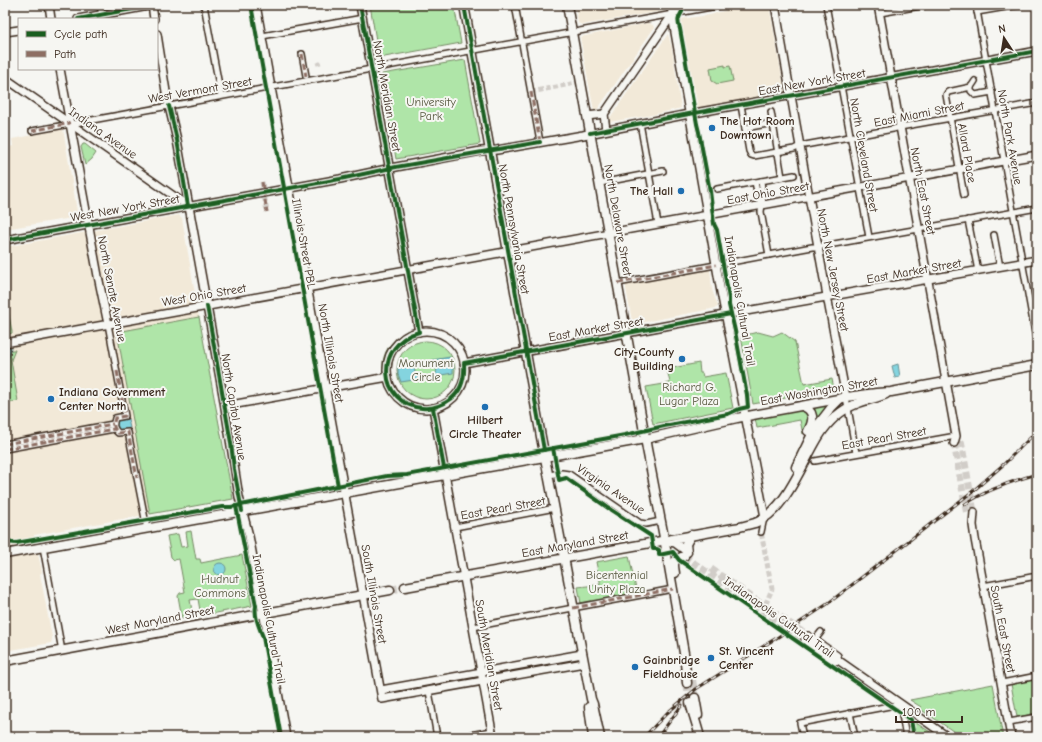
<svg xmlns="http://www.w3.org/2000/svg" width="1042" height="742" viewBox="0 0 1042 742" font-family="'Comic Neue',sans-serif">
<rect width="100%" height="100%" fill="#f6f6f2"/>
<filter id="ink" filterUnits="userSpaceOnUse"><feTurbulence type="fractalNoise" baseFrequency=".025" numOctaves="2"/><feDisplacementMap in="SourceGraphic" scale="8" xChannelSelector="R" yChannelSelector="G"/><feConvolveMatrix kernelMatrix="1 2 1 2 8 2 1 2 1" color-interpolation-filters="sRGB"/></filter>
<g filter="url(#ink)">
<!-- built -->
<g fill="#f2e9d8">
<path d="M575 5H665L663 11 582 25 578 23Z"/>
<path d="M752 5H769L785 93 745 100 698 108 681 19 710 15 733 8Z"/>
<path d="M648 23 653 25 654 28 597 110 594 111 580 37Z"/>
<path d="M668 34 672 48 681 108 652 115 609 122V119Z"/>
<path d="M63 129 78 217 5 229V148L13 146 12 139Z"/>
<path d="M179 215 182 218 199 317 233 499 34 535 42 572 40 574 52 637V640L51 643 5 651V247Z"/>
<path d="M710 268 712 290 718 306 716 308 634 324 632 321 625 283Z"/>
</g>
<!-- green -->
<g fill="#afe5a8" stroke="#758863">
<path d="M370 5H454L461 43 379 58Z"/>
<path d="M465 60 480 144 396 159 382 74Z"/>
<path d="M725 65V67L730 66 733 81 717 84 714 82 712 81 710 68Z"/>
<path d="M83 144H85L96 153 92 159 85 165 81 147Z"/>
<path d="M5 293 12 332V333L9 334 5 312Z"/>
<path d="M199 317 233 499 150 514 117 332Z"/>
<path d="M408 330C411 332 414 334 413 338 397 343 391 359 391 375L389 376 383 375C382 371 383 367 383 362 385 347 395 338 408 330Z"/>
<path d="M758 332 773 336 782 332 795 342 804 384 832 379 834 389 753 404 741 336Z"/>
<circle cx="426" cy="370" r="29"/>
<path d="M11 350H15L11 360 18 401 5 403V364L7 363Z"/>
<path d="M699 363 700 373H702L703 377 726 373 733 408 653 424 646 387 670 383 667 369Z"/>
<path d="M831 403 816 422 807 426 803 434 800 420 757 428 755 418Z"/>
<path d="M191 531 196 559H200L201 563 242 555 252 606 201 616 198 599 190 600 193 616 182 618 178 596 180 593 185 592 179 559 174 560 171 557 167 536 178 534 181 547 188 546 186 532Z"/>
<path d="M629 556 637 594 628 595 629 600 582 609 578 587C585 586 593 586 600 584V581L596 562Z"/>
<path d="M1037 679V713L1017 717 1011 684Z"/>
<path d="M993 684 1003 737H962L920 709 921 707 910 700Z"/>
<path d="M913 723H916L938 737H916Z"/>
</g>
<!-- water -->
<g fill="#84d4df" stroke="#679092">
<path d="M5 311 11 348 7 363 5 364Z"/>
<path d="M450 357 453 365V373L435 376C438 370 437 365 432 360Z"/>
<path d="M417 363C413 369 414 375 420 379L401 382 398 374V366Z"/>
<path d="M898 364 900 377 895 378 892 366Z"/>
<path d="M128 419 130 428 117 431 115 421Z"/>
<circle cx="220" cy="569" r="6"/>
</g>
<g fill="none" stroke-linecap="round" stroke-linejoin="round">
<!-- street-tunnel -->
<g stroke="#d1cdc8" stroke-width="5" stroke-dasharray="5 2.5" stroke-linecap="butt">
<path d="M318 62 319 65"/>
<path d="M531 92 581 82"/>
<path d="M262 182 267 212"/>
<path d="M761 610 767 601 772 589 761 532"/>
</g>
<!-- secondary-tunnel -->
<g stroke="#d1cdc8" stroke-width="7" stroke-dasharray="7 3.5" stroke-linecap="butt">
<path d="M961 441 974 512"/>
<path d="M954 443 967 515"/>
<path d="M684 556 805 641"/>
<path d="M711 569 808 636"/>
</g>
<!-- primary-tunnel -->
<g stroke="#d1cdc8" stroke-width="8" stroke-dasharray="8 4" stroke-linecap="butt">
<path d="M390 590 405 587"/>
<path d="M692 680 695 698"/>
<path d="M687 683 690 703"/>
</g>
<defs>
<g id="street">
<path d="M100 5 102 15"/>
<path d="M204 5 221 96"/>
<path d="M515 5 540 142"/>
<path d="M826 5 869 237"/>
<path d="M976 5 1037 344"/>
<path d="M977 12 1018 5"/>
<path d="M880 13 926 5"/>
<path d="M262 36 363 18"/>
<path d="M302 54 306 76"/>
<path d="M971 87 975 81"/>
<path d="M741 105 749 151 751 155 754 156 794 149 800 146"/>
<path d="M771 112 782 177"/>
<path d="M640 123 658 224"/>
<path d="M745 128 773 123"/>
<path d="M32 131 722 5"/>
<path d="M805 145 893 129 900 127 928 122 1037 103"/>
<path d="M761 181 763 196 761 212 769 255"/>
<path d="M755 182 758 197 761 204"/>
<path d="M600 183 663 171"/>
<path d="M717 189 794 175"/>
<path d="M964 195 946 95 948 92 971 87V91L975 95 992 92"/>
<path d="M968 220 978 271"/>
<path d="M994 235 1000 267"/>
<path d="M618 283 710 266 812 247H817L1037 208"/>
<path d="M108 324 125 416 115 418C113 425 113 428 118 433L128 432 147 529"/>
<path d="M846 397 856 453"/>
<path d="M5 444 113 424"/>
<path d="M5 449 114 429"/>
<path d="M815 461 956 436"/>
<path d="M548 475 562 473 569 474 640 523 646 524 661 521"/>
<path d="M455 527 555 508"/>
<path d="M761 532 764 518"/>
<path d="M43 547 62 651"/>
<path d="M983 586 1037 576"/>
<path d="M473 627 673 589"/>
<path d="M814 641 821 632"/>
<path d="M1002 683 1037 676"/>
<path d="M429 691 437 737"/>
<path d="M850 713 855 737"/>
<path d="M1009 722 1037 717"/>
<path d="M459 737 492 731"/>
<path d="M803 737 800 723 900 704 906 737"/>
</g>
<g id="secondary">
<path d="M49 5 51 19"/>
<path d="M152 5 154 19"/>
<path d="M256 5 382 699 584 663"/>
<path d="M360 5 419 332"/>
<path d="M671 5 674 27 720 287 765 517"/>
<path d="M775 5C798 136 821 267 846 397"/>
<path d="M878 5 956 436 954 443"/>
<path d="M78 19 154 5"/>
<path d="M5 32 19 30"/>
<path d="M157 34 167 98 177 140 223 395 239 497 249 536 265 622"/>
<path d="M60 69 98 276 108 324"/>
<path d="M5 78 188 206"/>
<path d="M587 116 604 114"/>
<path d="M606 130 604 114 679 5"/>
<path d="M5 240 340 179 396 167 481 151 497 150 583 135 689 114 1037 51"/>
<circle cx="426" cy="370" r="39"/>
<path d="M5 343 1037 155"/>
<path d="M464 363 735 313 1037 260"/>
<path d="M225 406 388 377"/>
<path d="M433 408 493 737"/>
<path d="M974 512 973 525 975 539 1011 737"/>
<path d="M666 541 675 543 687 552"/>
<path d="M266 626 286 737"/>
<path d="M808 636 837 656 838 660"/>
<path d="M805 641 834 661 838 660 948 737"/>
<path d="M381 690 582 654"/>
</g>
<g id="primary">
<path d="M464 5 541 437 591 699 593 704 600 737"/>
<path d="M567 5 636 386 647 449 663 532 684 653 687 683"/>
<path d="M802 406C815 410 814 421 808 431"/>
<path d="M796 467 814 430 831 408 840 399"/>
<path d="M687 552 686 544 691 535"/>
<path d="M5 554 645 439 737 418 838 399C855 395 873 393 891 392L1037 365"/>
<path d="M675 573C673 562 673 560 684 556"/>
<path d="M405 587 734 528C741 527 748 525 755 523 786 511 802 463 819 436 828 422 841 410 856 404 866 400 877 398 886 394"/>
<path d="M5 661 390 590"/>
<path d="M695 698 698 715"/>
<path d="M690 703C693 714 697 725 700 737"/>
<path d="M589 707 593 737"/>
</g>
</defs>
<!-- street casing -->
<use href="#street" stroke="#3b2a1e" stroke-width="8"/>
<!-- secondary casing -->
<use href="#secondary" stroke="#3b2a1e" stroke-width="10"/>
<!-- primary casing -->
<use href="#primary" stroke="#3b2a1e" stroke-width="11"/>
<!-- street -->
<use href="#street" stroke="#f6f6f2" stroke-width="5"/>
<!-- secondary -->
<use href="#secondary" stroke="#f6f6f2" stroke-width="7"/>
<!-- primary -->
<use href="#primary" stroke="#f6f6f2" stroke-width="8"/>
<defs>
<g id="rail">
<path d="M965 504C987 490 1012 481 1037 474"/>
<path d="M644 737 667 713 696 689 778 637 826 605 973 491 1004 464 1037 431"/>
<path d="M658 737 682 705"/>
</g>
</defs>
<!-- rail casing -->
<use href="#rail" stroke="#3b2a1e" stroke-width="3"/>
<!-- rail -->
<use href="#rail" stroke="#f6f6f2" stroke-width="1.5" stroke-dasharray="4.5" stroke-linecap="butt"/>
<!-- quiet -->
<g stroke="#8d6e63" stroke-width="3" stroke-dasharray="6 3" stroke-linecap="butt">
<path d="M302 54 306 76"/>
<path d="M531 92 540 142"/>
<path d="M32 131 70 123"/>
<path d="M262 182 267 212"/>
<path d="M618 283 716 265"/>
<path d="M117 371 125 416 115 418C113 425 113 428 118 433L128 432 137 478"/>
<path d="M5 444 113 424"/>
<path d="M5 449 114 429"/>
<path d="M573 608 673 589"/>
</g>
<defs>
<g id="cycleway">
<path d="M251 5 338 486"/>
<path d="M360 5 419 332C374 344 378 404 422 408 433 409 443 405 451 399 462 390 465 376 464 363L731 314"/>
<path d="M464 5 544 450"/>
<path d="M78 19 154 5"/>
<path d="M169 106 177 140 188 206"/>
<path d="M590 133 689 114 1037 51"/>
<path d="M5 240 340 179 396 167 540 142"/>
<path d="M207 306 231 443 234 469 242 511"/>
<path d="M433 408 444 468"/>
<path d="M553 448 559 480 566 478 611 510 651 536 653 549H657L659 550V555L673 552 679 560 911 720 914 737"/>
<path d="M236 506 256 606C254 616 259 627 263 637L281 737"/>
<path d="M5 542 16 543 222 507H231L387 476 407 475 625 435 664 426 728 414 739 409 748 407 747 395 735 331 729 305V298L717 230 714 224 710 191 699 132 697 124 680 29C676 17 680 17 685 6L684 5"/>
</g>
</defs>
<!-- cycleway casing -->
<use href="#cycleway" stroke="#f6f6f2" stroke-width="6"/>
<!-- cycleway -->
<use href="#cycleway" stroke="#1b5e20" stroke-width="4"/>
</g>
</g>
<!-- markers -->
<g fill="#1f6fb2" stroke="#f6f6f2" stroke-width="1.5">
<circle cx="712" cy="128" r="4"/>
<circle cx="681" cy="191" r="4"/>
<circle cx="682" cy="359" r="4"/>
<circle cx="51" cy="399" r="4"/>
<circle cx="485" cy="407" r="4"/>
<circle cx="711" cy="658" r="4"/>
<circle cx="635" cy="667" r="4"/>
</g>
<g text-anchor="middle" stroke-width="4" stroke-linejoin="round" paint-order="stroke">
<!-- street labels -->
<g font-size="12" fill="#3b2a1e" stroke="#f6f6f2">
<text transform="translate(812 82) rotate(-10)" y="4">East New York Street</text>
<text transform="translate(200 90) rotate(-10)" y="4">West Vermont Street</text>
<text transform="translate(387 96) rotate(80)" y="4">North Meridian Street</text>
<text transform="translate(919 114) rotate(-11)" y="4">East Miami Street</text>
<text transform="translate(103 133) rotate(35)" y="4">Indiana Avenue</text>
<text transform="translate(1010 137) rotate(80)" y="4">North Park Avenue</text>
<text transform="translate(967 153) rotate(80)" y="4">Allard Place</text>
<text transform="translate(864 155) rotate(80)" y="4">North Cleveland Street</text>
<text transform="translate(923 191) rotate(79)" y="4">North East Street</text>
<text transform="translate(768 193) rotate(-10)" y="4">East Ohio Street</text>
<text transform="translate(125 208) rotate(-10)" y="4">West New York Street</text>
<text transform="translate(618 220) rotate(80)" y="4">North Delaware Street</text>
<text transform="translate(514 229) rotate(80)" y="4">North Pennsylvania Street</text>
<text transform="translate(304 244) rotate(80)" y="4">Illinois Street PBL</text>
<text transform="translate(833 270) rotate(79)" y="4">North New Jersey Street</text>
<text transform="translate(914 271) rotate(-10)" y="4">East Market Street</text>
<text transform="translate(112 289) rotate(79)" y="4">North Senate Avenue</text>
<text transform="translate(204 295) rotate(-10)" y="4">West Ohio Street</text>
<text transform="translate(740 301) rotate(80)" y="4">Indianapolis Cultural Trail</text>
<text transform="translate(596 329) rotate(-10)" y="4">East Market Street</text>
<text transform="translate(331 353) rotate(80)" y="4">North Illinois Street</text>
<text transform="translate(819 391) rotate(-10)" y="4">East Washington Street</text>
<text transform="translate(234 407) rotate(81)" y="4">North Capitol Avenue</text>
<text transform="translate(884 438) rotate(-10)" y="4">East Pearl Street</text>
<text transform="translate(611 489) rotate(34)" y="4">Virginia Avenue</text>
<text transform="translate(503 508) rotate(-10)" y="4">East Pearl Street</text>
<text transform="translate(575 544) rotate(-10)" y="4">East Maryland Street</text>
<text transform="translate(374 594) rotate(80)" y="4">South Illinois Street</text>
<text transform="translate(779 617) rotate(35)" y="4">Indianapolis Cultural Trail</text>
<text transform="translate(269 619) rotate(79)" y="4">Indianapolis Cultural Trail</text>
<text transform="translate(160 620) rotate(-11)" y="4">West Maryland Street</text>
<text transform="translate(1003 629) rotate(79)" y="4">South East Street</text>
<text transform="translate(489 655) rotate(80)" y="4">South Meridian Street</text>
</g>
<!-- park labels -->
<g font-size="12" fill="#585940" stroke="#f6f6f2">
<text x="431" y="106">University<tspan x="431" dy="14">Park</tspan></text>
<text x="426" y="367">Monument<tspan x="426" dy="14">Circle</tspan></text>
<text x="689" y="391">Richard G.<tspan x="689" dy="14">Lugar Plaza</tspan></text>
<text x="617" y="579">Bicentennial<tspan x="617" dy="14">Unity Plaza</tspan></text>
<text x="220" y="583">Hudnut<tspan x="220" dy="14">Commons</tspan></text>
</g>
<!-- poi labels -->
<g font-size="12" font-weight="bold" fill="#3b2a1e" stroke="#f6f6f2" text-anchor="start">
<text x="720" y="125">The Hot Room<tspan x="720" dy="14">Downtown</tspan></text>
<text x="673" y="195" text-anchor="end">The Hall</text>
<text x="674" y="356" text-anchor="end">City-County<tspan x="674" dy="14">Building</tspan></text>
<text x="59" y="396">Indiana Government<tspan x="59" dy="14">Center North</tspan></text>
<text x="485" y="424" text-anchor="middle">Hilbert<tspan x="485" dy="14">Circle Theater</tspan></text>
<text x="719" y="655">St. Vincent<tspan x="719" dy="14">Center</tspan></text>
<text x="643" y="664">Gainbridge<tspan x="643" dy="14">Fieldhouse</tspan></text>
</g>
</g>
<!-- margin -->
<rect width="1042" height="742" fill="none" stroke="#f6f6f2" stroke-width="20"/>
<rect x="10" y="10" width="1022" height="722" fill="none" stroke="#3b2a1e" stroke-width="1.5" filter="url(#ink)"/>
<!-- legend -->
<rect x="18" y="18" width="140" height="52" fill="#f6f6f2" stroke="#aba49d"/>
<rect x="26" y="31" width="20" height="6" fill="#1b5e20" stroke="#aba49d"/>
<text x="54" y="38" font-size="12" fill="#3b2a1e">Cycle path</text>
<rect x="26" y="51" width="20" height="6" fill="#8d6e63" stroke="#aba49d"/>
<text x="54" y="58" font-size="12" fill="#3b2a1e">Path</text>
<!-- north arrow -->
<g transform="translate(1004 38) rotate(348)" stroke="#f6f6f2" stroke-width="3" paint-order="stroke">
<path d="M0-3L7 15L0 10L-7 15Z" fill="#3b2a1e"/>
<text y="-6" font-size="11" font-weight="bold" text-anchor="middle" fill="#3b2a1e">N</text>
</g>
<!-- scale -->
<path d="M896 716v6h66v-6" fill="none" stroke="#3b2a1e" stroke-width="2"/>
<text x="902" y="716" font-size="12" fill="#3b2a1e" stroke="#f6f6f2" stroke-width="3" paint-order="stroke">100 m</text>
</svg>
